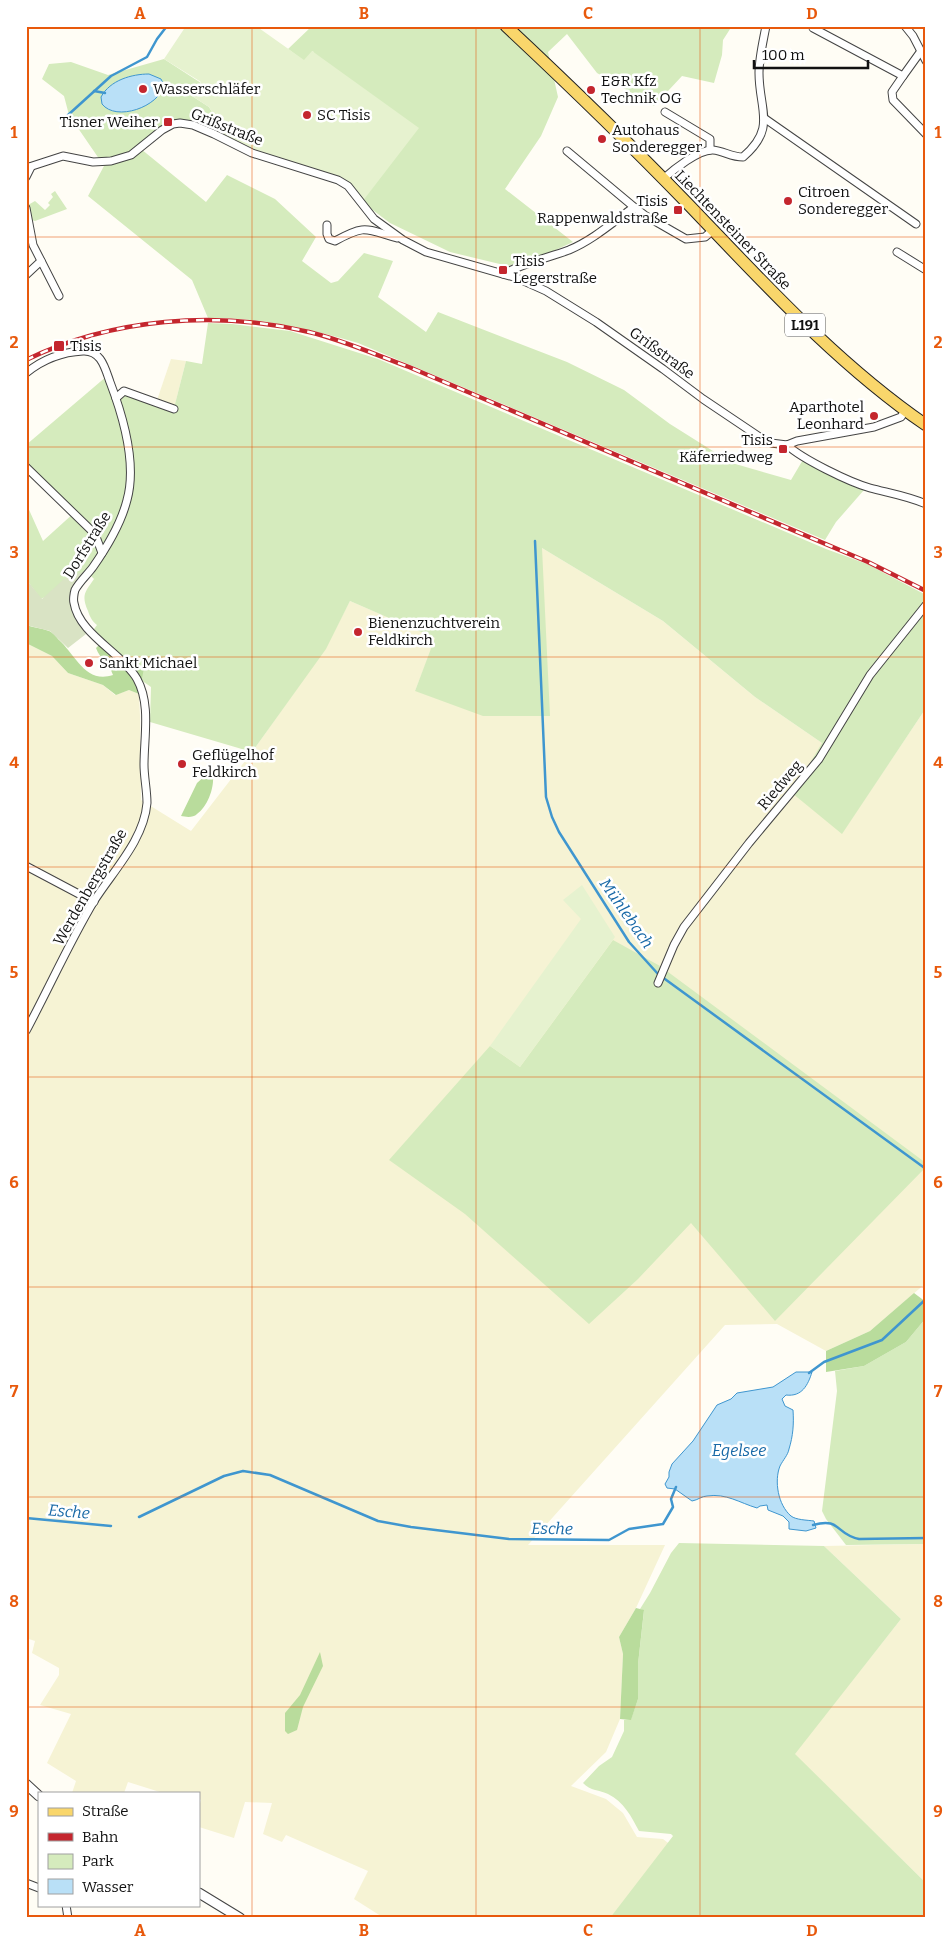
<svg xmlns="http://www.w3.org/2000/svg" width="952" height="1944" viewBox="0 0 952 1944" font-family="Bitter,serif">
<rect width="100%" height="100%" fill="#fffdf5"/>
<!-- farmland -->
<g fill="#f6f3d4">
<path d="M171 359 186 361 174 408 156 403Z"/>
<path d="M542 548 663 621 755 697 822 743 842 833 926 708V1283L870 1331 826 1351 777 1324 725 1325 528 1545H665L636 1608 619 1637 623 1654 620 1719 606 1752 571 1786 606 1799 623 1813 637 1837 663 1839 695 1864 722 1918H384L354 1899 368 1871 286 1835 282 1842 263 1834 272 1803 245 1802 234 1838 199 1827V1807L201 1800 199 1799V1793H163L128 1782 124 1793H72L76 1781 47 1763 71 1714 40 1705 59 1675V1668L32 1653 35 1641 26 1638V643L52 656 68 673 103 685 115 695 129 690 139 694 140 716 141 800 191 831 252 752 325 649 350 601 436 638 415 691Z"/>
<path d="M926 1544V1883L794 1754 901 1619 824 1546Z"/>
</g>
<!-- green -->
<g fill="#d5ebbd">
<path d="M312 26H732L723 40 722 55 714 83 682 76 654 106 597 73 567 34 548 52 558 97 541 136 505 189 573 242 547 254 508 266 450 252 390 223 362 202 313 51 304 61 288 49Z"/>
<path d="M164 59 201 83 192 96 209 107 219 123 215 133 193 124 172 125 141 149 206 202 227 175 275 199 316 237 302 261 331 283 338 281 364 253 393 261 378 297 426 332 438 312 567 362 624 390 670 424 732 463 791 480 804 458 864 490 836 522 825 540 358 343C309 329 259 317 208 318L192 280 88 196 104 166 69 115 64 96 42 79 49 64 71 62 108 75Z"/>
<path d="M55 191 67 209 35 221 31 220 28 205 35 201 45 210 50 205 48 203 53 197 51 194Z"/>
<path d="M208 323 232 324 290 331 378 359 826 549 867 564 926 595V708L842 834 792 793 822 743 755 697 663 621 542 548 550 716H483L415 691 435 638 350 601 326 649 252 752 150 722 151 687 141 680 143 668 101 643 94 629 97 625C92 621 90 617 88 611 81 595 85 592 94 579L90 575 41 599 26 579V503L43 541 75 512 26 464V445L107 376 115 397 124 392 174 408 186 361 202 364Z"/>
<path d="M613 940 660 966 926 1163V1167L775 1321 691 1223 638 1279 589 1324 465 1214 389 1160 490 1046 520 1067Z"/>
<path d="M926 1318V1544L846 1545 826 1519 822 1511 837 1391 835 1371 864 1366 906 1342Z"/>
<path d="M679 1543 824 1546 901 1619 795 1754 926 1883V1918H610L673 1836 671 1834 639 1831C631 1816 624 1802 608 1794 600 1790 590 1791 583 1783L599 1766 612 1757 624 1731V1720L631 1719 638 1699V1664L644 1611 640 1609 650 1593 671 1553Z"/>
</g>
<!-- forest -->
<g fill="#b9dc9c">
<path d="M26 625C34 628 42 628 49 631 52 632 56 636 58 639 76 655 85 684 113 675 110 665 100 659 96 648L101 643 144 668 139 694 129 690 116 695 103 685 68 673 52 656 26 643Z"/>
<path d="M206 775 213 777C214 789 207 807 197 814 193 818 186 817 181 816L197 783Z"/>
<path d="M914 1293 926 1302V1318L906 1342 864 1366 826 1372V1351L870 1331Z"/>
<path d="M636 1608 644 1610 638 1664V1699L631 1720 620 1719 623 1654 619 1637Z"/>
<path d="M320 1652 323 1666 303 1707 297 1730 288 1734 285 1731V1713L300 1695Z"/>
</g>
<!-- cemetery -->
<path fill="#d9e3c4" d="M91 569 74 590 78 615 86 634 68 648 50 631 26 625V579L42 599 64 579Z"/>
<!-- pitch -->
<g fill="#e6f2cf">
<path d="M186 26H256L304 60 312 51 419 128 362 202 348 186 275 160 215 133 219 123 209 107 192 96 201 82 164 59Z"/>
<path d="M582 885 615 937 520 1067 490 1046 581 919 563 900Z"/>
</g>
<!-- water -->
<g fill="#b9e0f7" stroke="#3f96cf">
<path d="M149 74 161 79 164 85C159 107 116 122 102 104L101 97C110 80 132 74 149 74Z"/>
<path d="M796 1372H812C808 1385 802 1397 786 1395L782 1399 785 1406 793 1410C794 1424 793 1436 789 1449 788 1455 783 1460 780 1466 774 1481 778 1505 791 1516 796 1520 807 1520 814 1521L816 1528 806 1531 789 1529V1522L783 1516 768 1510 767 1505 760 1506 757 1508C740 1503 726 1493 707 1496 702 1496 698 1500 692 1501L675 1489 667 1488 665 1484 669 1477V1472L672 1464 693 1441 717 1405 731 1399 737 1393 773 1387Z"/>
</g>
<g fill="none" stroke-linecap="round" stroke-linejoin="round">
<!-- stream -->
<g stroke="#3f96cf" stroke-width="2.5">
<path d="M94 91 105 93"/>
<path d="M63 121 68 115 111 76 147 57 157 39 167 26"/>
<path d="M535 541 546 797 552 817 559 832 629 942 658 974 926 1169"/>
<path d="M809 1373 824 1362 882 1340 926 1299"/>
<path d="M139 1517 224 1476 243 1471 270 1475 378 1521 411 1527 509 1539 609 1540 629 1529 663 1524 673 1507 671 1499 676 1487"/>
<path d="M26 1518 111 1526"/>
<path d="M813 1525C841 1517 835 1534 859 1539L926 1538"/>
</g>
<defs>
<g id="minor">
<path d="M814 26 813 28 903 76 892 92 893 100 926 134"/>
<path d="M905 26 913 36 926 61"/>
<path d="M903 76 921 51"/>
<path d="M665 112 710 139V150"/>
<path d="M764 118 916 224"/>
<path d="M567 151 634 207"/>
<path d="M26 168 63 156 93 162 111 161 131 155 162 130 173 124 180 123 193 125 214 134 252 153 338 180 348 186 374 219 403 240 426 252 517 278 546 291 596 322 663 369 703 399 761 438 771 443 787 445 797 441 874 427 901 417 905 411"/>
<path d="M26 177 31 167"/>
<path d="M663 179C673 170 699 149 713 150 724 151 731 157 743 157 777 128 759 110 759 73 759 58 763 42 766 26"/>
<path d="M26 208 33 245 59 296"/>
<path d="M327 225V234L329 239 335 241C366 224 365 229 397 238"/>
<path d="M897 252 926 270"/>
<path d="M503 274C524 263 547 258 569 250 593 240 613 222 634 207L646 216 686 239 705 237 713 230"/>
<path d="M26 275 41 261"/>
<path d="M26 373C42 360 62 352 83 351 101 350 105 368 110 382 123 416 137 464 127 500 121 524 107 547 93 567 88 574 79 582 75 590 74 593 73 600 74 603 79 634 122 653 137 679 151 704 144 737 144 765 144 777 147 790 147 803 144 840 113 871 94 901 69 943 49 988 26 1031"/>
<path d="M116 398 124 391 174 409"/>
<path d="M787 445C802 459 849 482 870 488 889 493 908 496 926 504"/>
<path d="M26 467 95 534 102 553"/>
<path d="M26 866 94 902"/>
<path d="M658 983 674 945 684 927 749 843 819 759 870 675 926 605"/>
<path d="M26 1883 39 1888"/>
<path d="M66 1905 68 1918"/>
</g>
<g id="tertiary">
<path d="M26 1784 39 1796"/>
<path d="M199 1893 240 1918"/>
</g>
<path id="primary" d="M506 26C568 84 629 143 688 204 763 282 836 363 926 425"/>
</defs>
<!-- minor casing -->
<use href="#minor" stroke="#444" stroke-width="9"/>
<!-- tertiary casing -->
<use href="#tertiary" stroke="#444" stroke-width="11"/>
<!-- primary casing -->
<use href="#primary" stroke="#222" stroke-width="13"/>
<!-- minor -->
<use href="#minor" stroke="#fff" stroke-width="7"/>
<!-- tertiary -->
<use href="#tertiary" stroke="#fff" stroke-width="9"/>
<!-- primary -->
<use href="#primary" stroke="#f9d66b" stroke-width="11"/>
<defs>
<path id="rail" d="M26 360C112 318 216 310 309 332 343 340 376 355 409 367L868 562 926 591"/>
</defs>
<!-- rail casing -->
<use href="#rail" stroke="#c4262e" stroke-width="4.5"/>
<!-- rail -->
<use href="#rail" stroke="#fff" stroke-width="2.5" stroke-dasharray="8" stroke-linecap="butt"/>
</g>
<!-- grid -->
<path fill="none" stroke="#e8590c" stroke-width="1" stroke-opacity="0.55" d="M252 26V1918M476 26V1918M700 26V1918M26 237H926M26 447H926M26 657H926M26 867H926M26 1077H926M26 1287H926M26 1497H926M26 1707H926"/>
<!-- markers -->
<g fill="#c4262e" stroke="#fff" stroke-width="2">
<circle cx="143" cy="89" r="5"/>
<circle cx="591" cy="90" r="5"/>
<circle cx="307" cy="115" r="5"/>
<rect x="163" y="117" width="10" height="10" rx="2.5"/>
<circle cx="602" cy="139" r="5"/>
<circle cx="788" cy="201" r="5"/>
<rect x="673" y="205" width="10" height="10" rx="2.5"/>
<rect x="498" y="265" width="10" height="10" rx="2.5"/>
<rect x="53" y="340" width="12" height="12" rx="2.5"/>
<circle cx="874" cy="416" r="5"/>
<rect x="778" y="444" width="10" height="10" rx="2.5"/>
<circle cx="358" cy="632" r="5"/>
<circle cx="89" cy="663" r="5"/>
<circle cx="182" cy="764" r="5"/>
</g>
<g text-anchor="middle" stroke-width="5" stroke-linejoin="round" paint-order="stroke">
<!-- shield labels -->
<rect fill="#fff" stroke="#585858" stroke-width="1" x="785" y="313.5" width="40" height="23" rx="4"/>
<g font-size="14" font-weight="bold" fill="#111">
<text x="805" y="330">L191</text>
</g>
<!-- poi labels -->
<g font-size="15" fill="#111" stroke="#fff" text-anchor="start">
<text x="601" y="86">E&amp;R Kfz<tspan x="601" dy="17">Technik OG</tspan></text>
<text x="153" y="94">Wasserschläfer</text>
<text x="317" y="120">SC Tisis</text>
<text x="158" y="127" text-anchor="end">Tisner Weiher</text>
<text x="612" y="135">Autohaus<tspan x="612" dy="17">Sonderegger</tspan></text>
<text x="798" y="197">Citroen<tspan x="798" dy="17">Sonderegger</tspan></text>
<text x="668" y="206" text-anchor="end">Tisis<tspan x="668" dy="17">Rappenwaldstraße</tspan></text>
<text x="513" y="266">Tisis<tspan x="513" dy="17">Legerstraße</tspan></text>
<text x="70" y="351">Tisis</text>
<text x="864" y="412" text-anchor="end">Aparthotel<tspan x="864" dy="17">Leonhard</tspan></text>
<text x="773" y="445" text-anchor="end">Tisis<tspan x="773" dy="17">Käferriedweg</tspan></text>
<text x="368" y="628">Bienenzuchtverein<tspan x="368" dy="17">Feldkirch</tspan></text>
<text x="99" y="668">Sankt Michael</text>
<text x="192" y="760">Geflügelhof<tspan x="192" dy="17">Feldkirch</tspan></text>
</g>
<!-- street labels -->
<g font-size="15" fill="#111" stroke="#fff">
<text transform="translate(227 127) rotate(22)" y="5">Grißstraße</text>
<text transform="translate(733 230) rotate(46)" y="5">Liechtensteiner Straße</text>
<text transform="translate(662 353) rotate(36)" y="5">Grißstraße</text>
<text transform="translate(87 545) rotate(-58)" y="5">Dorfstraße</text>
<text transform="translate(780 785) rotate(-50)" y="5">Riedweg</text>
<text transform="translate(90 887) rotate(-60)" y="5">Werdenbergstraße</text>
</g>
<!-- water labels -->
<g font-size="16" font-style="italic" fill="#1768a6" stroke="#fff">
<text transform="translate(627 913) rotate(55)" y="6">Mühlebach</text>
<text x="739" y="1456">Egelsee</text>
<text transform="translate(69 1511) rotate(5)" y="6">Esche</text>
<text transform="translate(552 1528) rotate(1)" y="6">Esche</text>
</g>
</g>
<!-- border -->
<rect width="952" height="1944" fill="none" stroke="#ffffff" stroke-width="55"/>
<!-- legend -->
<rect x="38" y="1792" width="162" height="115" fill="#ffffff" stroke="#a0a0a0"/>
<rect x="48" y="1808" width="25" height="8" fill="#f9d66b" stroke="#a0a0a0"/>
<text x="82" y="1816" font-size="15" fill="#111111">Straße</text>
<rect x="48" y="1833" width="25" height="8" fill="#c4262e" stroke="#a0a0a0"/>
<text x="82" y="1842" font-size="15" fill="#111111">Bahn</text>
<rect x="48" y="1854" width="25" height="15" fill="#d5ebbd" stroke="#a0a0a0"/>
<text x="82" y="1866" font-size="15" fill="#111111">Park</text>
<rect x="48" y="1879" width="25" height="15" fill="#b9e0f7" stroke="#a0a0a0"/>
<text x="82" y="1892" font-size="15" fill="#111111">Wasser</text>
<!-- scale -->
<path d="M754 60v8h114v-8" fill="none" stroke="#111111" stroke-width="2.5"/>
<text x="762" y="60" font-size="15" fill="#111111" stroke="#ffffff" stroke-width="4" paint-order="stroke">100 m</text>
<rect x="28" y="28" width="896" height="1888" fill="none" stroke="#e8590c" stroke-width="2"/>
<g font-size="16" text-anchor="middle" font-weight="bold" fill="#e8590c">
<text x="140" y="19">A</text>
<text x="364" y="19">B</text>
<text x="588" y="19">C</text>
<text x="812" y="19">D</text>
<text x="14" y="138">1</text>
<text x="938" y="138">1</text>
<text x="14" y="348">2</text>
<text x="938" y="348">2</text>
<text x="14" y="558">3</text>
<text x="938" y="558">3</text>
<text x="14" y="768">4</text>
<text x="938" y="768">4</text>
<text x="14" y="978">5</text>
<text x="938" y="978">5</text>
<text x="14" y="1188">6</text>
<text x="938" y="1188">6</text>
<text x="14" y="1397">7</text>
<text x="938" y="1397">7</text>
<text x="14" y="1607">8</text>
<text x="938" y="1607">8</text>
<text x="14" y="1817">9</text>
<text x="938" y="1817">9</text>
<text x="140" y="1936">A</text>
<text x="364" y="1936">B</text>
<text x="588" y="1936">C</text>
<text x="812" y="1936">D</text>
</g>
</svg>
